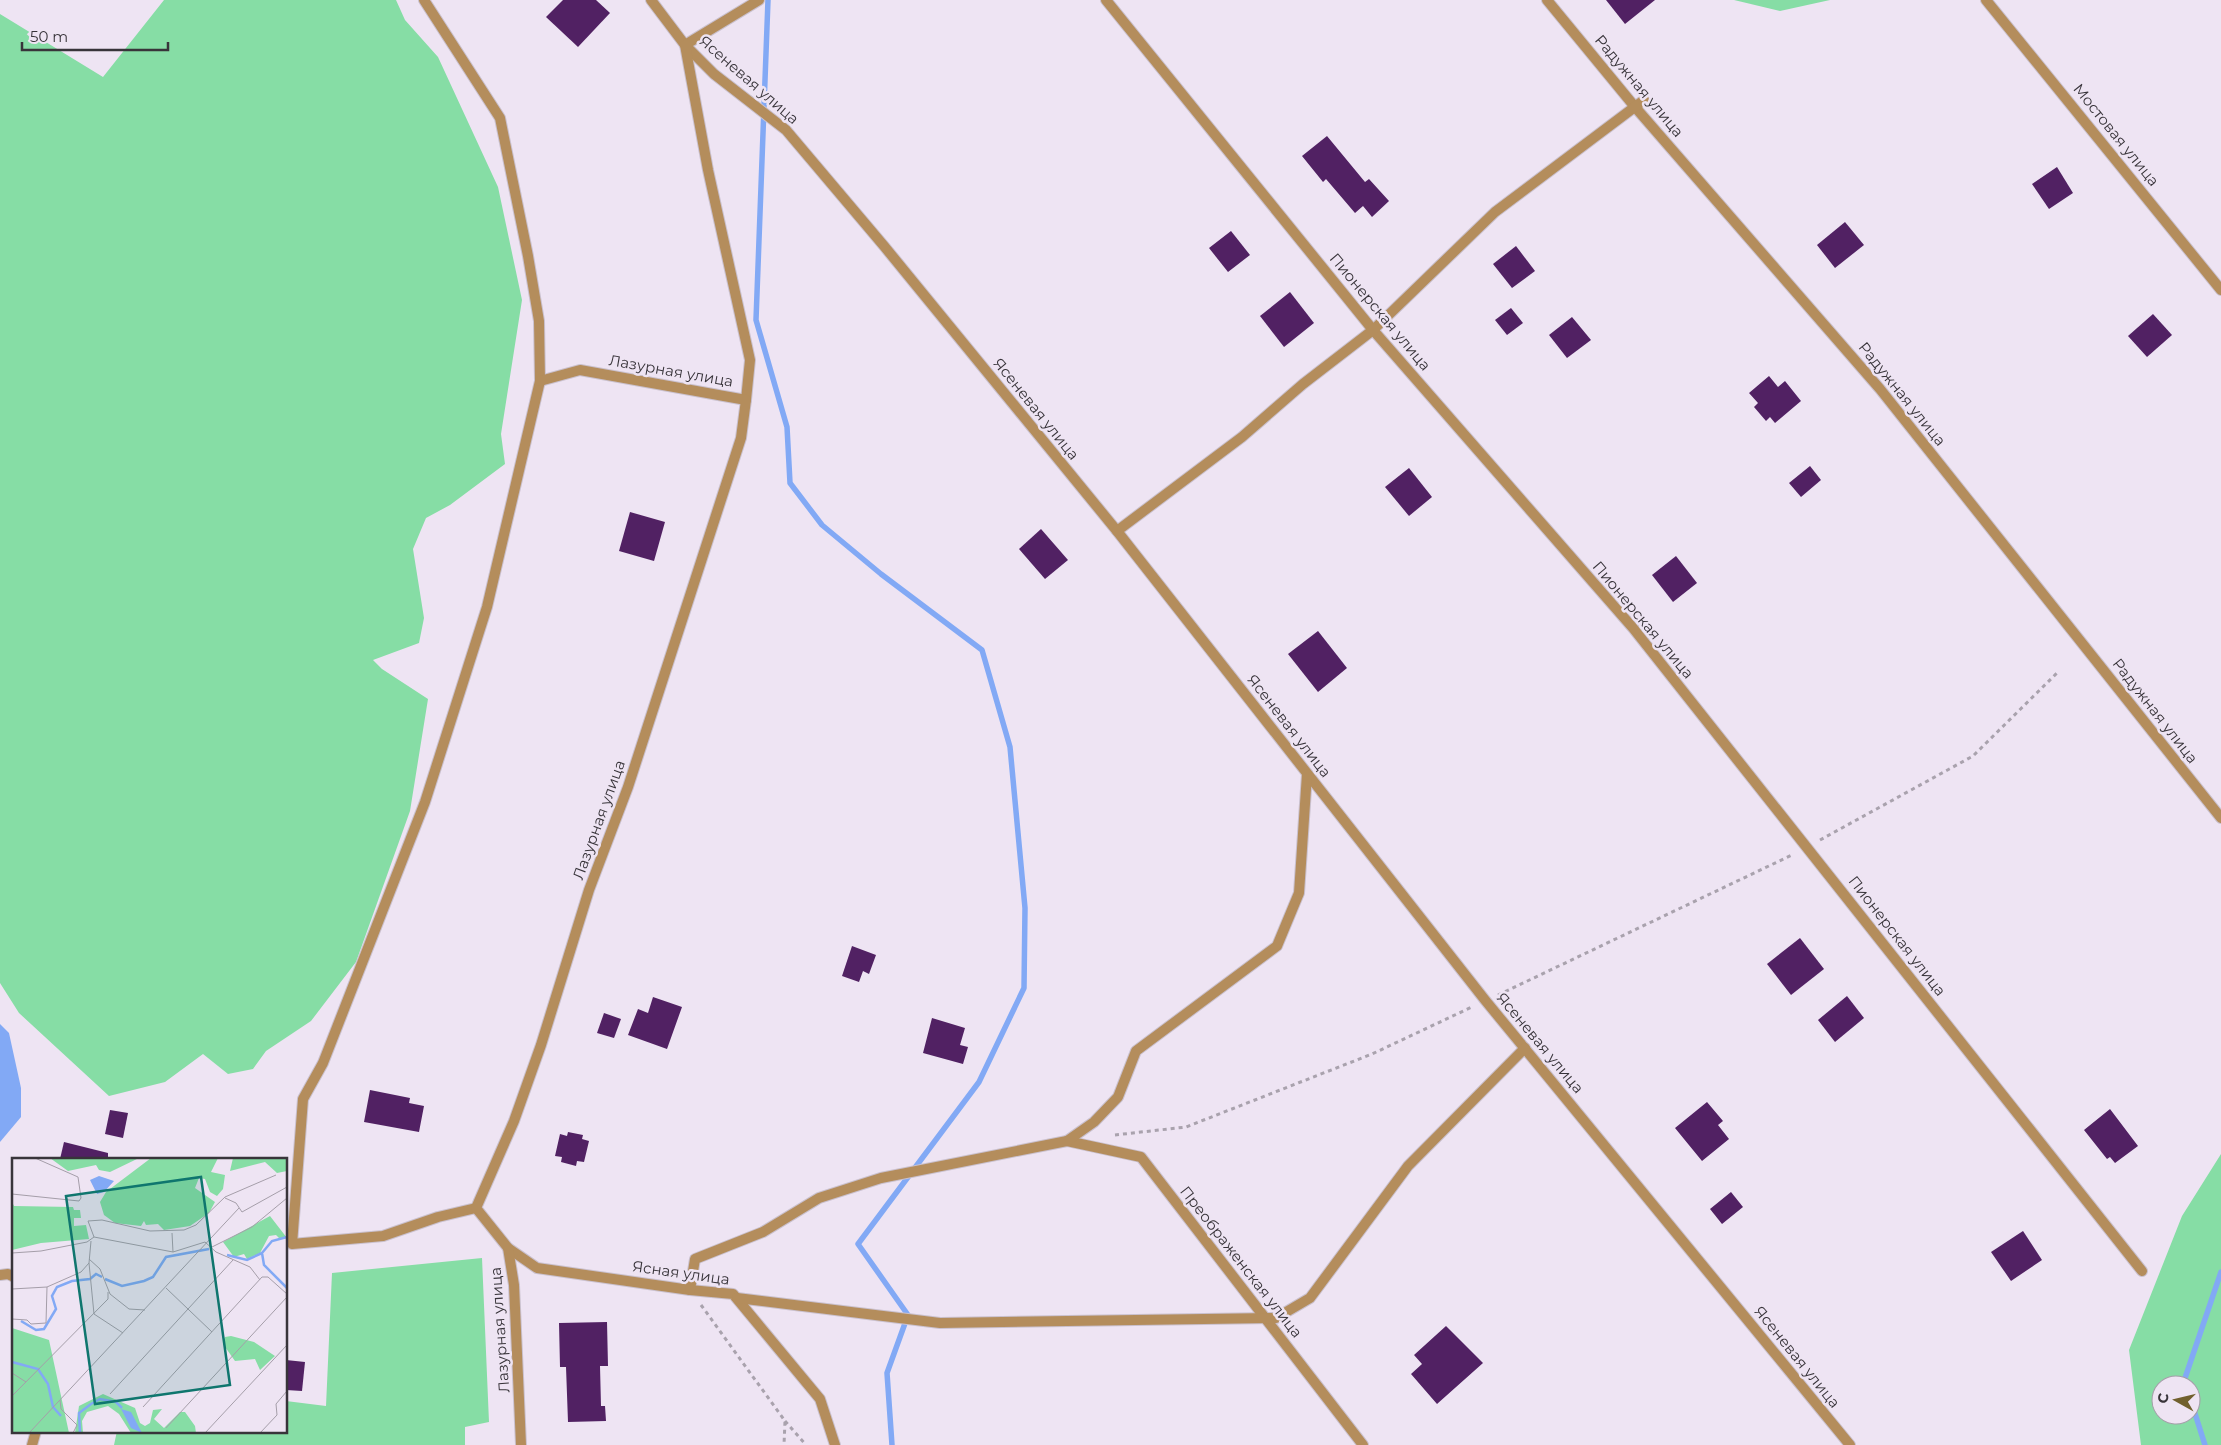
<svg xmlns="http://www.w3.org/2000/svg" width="2221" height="1445" viewBox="0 0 2221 1445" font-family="Montserrat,sans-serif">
<rect width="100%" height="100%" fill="#eee4f3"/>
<!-- green -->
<g fill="#86dda5" fill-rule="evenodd">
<path d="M164 0H396L405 20 438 57 498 187 522 300 501 434 505 464 450 505 426 518 413 549 424 618 419 643 373 660 382 669 428 699 410 811 356 962 311 1021 266 1051 253 1069 228 1074 203 1054 165 1082 109 1096 19 1013 0 983V14L103 77Z"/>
<path d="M1734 0H1830L1780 11Z"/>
<path d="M2221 1154V1445H2141L2129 1350 2182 1216ZM2161 1385H2191V1415H2161Z"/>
<path d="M482 1258 489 1422 465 1427V1445H114L117 1431H286V1401L326 1406 332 1273Z"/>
</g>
<!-- water -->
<path fill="#82a9f5" d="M0 1024 9 1033 21 1088V1117L0 1142Z"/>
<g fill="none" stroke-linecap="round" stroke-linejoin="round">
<!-- stream -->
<g stroke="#82a9f5" stroke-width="5.5">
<path d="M768 0 756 320 787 427 790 483 822 525 881 574 982 650 1010 747 1025 908 1024 988 979 1082 858 1244 908 1315 887 1373 892 1445"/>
<path d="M2186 1385 2184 1381 2221 1272"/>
<path d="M2191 1401 2205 1445"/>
</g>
</g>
<!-- building -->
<g fill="#512163">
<path d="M563 0H596L610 13 578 47 546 17Z"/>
<path d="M1606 0H1655L1625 24Z"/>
<path d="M1327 136 1365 182 1369 179 1389 201 1372 217 1363 206 1355 213 1326 179 1323 182 1302 156Z"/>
<path d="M2057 167 2073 193 2049 209 2032 184Z"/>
<path d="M1845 222 1864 245 1835 268 1817 245Z"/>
<path d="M1231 231 1250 255 1228 272 1209 248Z"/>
<path d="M1516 246 1535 271 1512 288 1493 264Z"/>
<path d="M1290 292 1314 323 1284 347 1260 316Z"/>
<path d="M1511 308 1523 323 1507 335 1495 320Z"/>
<path d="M2153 314 2172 335 2147 357 2128 336Z"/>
<path d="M1572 317 1591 340 1567 358 1549 335Z"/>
<path d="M1769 376 1778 387 1785 381 1801 401 1775 423 1770 417 1766 421 1754 407 1758 403 1749 393Z"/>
<path d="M1810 466 1821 480 1801 497 1789 483Z"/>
<path d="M1409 468 1432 497 1409 516 1385 487Z"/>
<path d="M630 512 665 522 654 561 619 551Z"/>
<path d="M1041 529 1068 560 1045 579 1019 549Z"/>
<path d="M1676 556 1697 583 1673 602 1652 575Z"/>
<path d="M1318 631 1347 668 1318 692 1288 654Z"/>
<path d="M1800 938 1824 969 1791 995 1767 964Z"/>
<path d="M852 946 876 955 869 974 863 971 859 982 842 976Z"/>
<path d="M1847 996 1864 1018 1835 1042 1818 1020Z"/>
<path d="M653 997 682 1007 667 1049 628 1035 638 1009 648 1013Z"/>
<path d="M604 1013 621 1019 614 1038 597 1033Z"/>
<path d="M932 1018 965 1028 960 1045 968 1047 963 1064 923 1053Z"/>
<path d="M370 1090 410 1098 409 1103 424 1106 419 1132 364 1122Z"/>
<path d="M1707 1102 1723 1121 1718 1125 1729 1139 1702 1161 1675 1128Z"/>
<path d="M2110 1109 2138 1146 2115 1163 2110 1157 2107 1159 2084 1130Z"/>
<path d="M110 1110 128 1113 123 1138 105 1134Z"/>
<path d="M568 1132 583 1135 582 1139 589 1141 584 1162 577 1161 576 1166 561 1162 562 1157 555 1156 560 1134 567 1136Z"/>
<path d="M64 1142 108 1153V1159H60Z"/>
<path d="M1731 1192 1743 1207 1722 1224 1710 1209Z"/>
<path d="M2023 1231 2042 1260 2011 1281 1991 1252Z"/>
<path d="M607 1322 608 1366H600L601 1406H605L606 1421 568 1422 566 1367H560L559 1323Z"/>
<path d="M1446 1326 1483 1363 1437 1404 1411 1374 1422 1364 1414 1355Z"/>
<path d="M286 1360 305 1362 302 1391 286 1390Z"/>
</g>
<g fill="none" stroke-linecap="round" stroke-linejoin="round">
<defs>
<g id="street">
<path d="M424 0 500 118 528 256 539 321 540 381 487 607 425 802 323 1063 303 1099 292 1244 383 1236 438 1217 476 1208"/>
<path d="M651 0 685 45 714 74 786 130 884 246 1117 531 1485 1000 1850 1445"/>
<path d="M1106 0 1373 330 1633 628 2142 1271"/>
<path d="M1547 0 1635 107 1880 389 2221 818"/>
<path d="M1986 0 2221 290"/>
<path d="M746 400 750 360 708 170 685 45 759 0"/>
<path d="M1117 531 1242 437 1303 384 1373 330 1495 212 1644 100"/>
<path d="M1067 1141 1141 1157 1363 1445"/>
<path d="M508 1248 537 1268 690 1290 733 1294 820 1399 835 1445"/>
<path d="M0 1275 8 1274 14 1277"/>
<path d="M690 1290 695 1259 763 1232 819 1198 881 1178 1067 1141 1094 1122 1118 1097 1136 1051 1277 946 1299 893 1307 774"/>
<path d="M737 1298 940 1323 1276 1318 1310 1298 1408 1166 1525 1048"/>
<path d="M32 1445 36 1431"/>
<path d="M521 1445 514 1285 508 1248 476 1208 514 1121 541 1045 589 890 628 787 741 438 746 400 580 370 540 381"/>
</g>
</defs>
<!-- street casing -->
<use href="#street" stroke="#cac1ce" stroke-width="12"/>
<!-- path -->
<g stroke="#a9a2ad" stroke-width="3" stroke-dasharray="4 4" stroke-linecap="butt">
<path d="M1820 840 1973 756 2058 672"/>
<path d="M1498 995 1794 854"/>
<path d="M1115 1135 1186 1127 1372 1054 1474 1006"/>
<path d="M701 1305 785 1421 784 1445"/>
<path d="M785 1421 806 1445"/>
</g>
<!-- street -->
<use href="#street" stroke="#b48d5c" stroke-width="10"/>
</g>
<g text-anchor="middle" stroke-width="5" stroke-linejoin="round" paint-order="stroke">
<!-- street labels -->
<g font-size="15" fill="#38343a" stroke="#eee4f3">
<text transform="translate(749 80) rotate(41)" y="5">Ясеневая улица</text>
<text transform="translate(1639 86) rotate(50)" y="5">Радужная улица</text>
<text transform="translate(2116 135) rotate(51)" y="5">Мостовая улица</text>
<text transform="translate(1380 312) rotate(50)" y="5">Пионерская улица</text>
<text transform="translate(671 371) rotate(10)" y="5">Лазурная улица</text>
<text transform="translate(1902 394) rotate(51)" y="5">Радужная улица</text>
<text transform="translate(1036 409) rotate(51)" y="5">Ясеневая улица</text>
<text transform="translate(1643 620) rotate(50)" y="5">Пионерская улица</text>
<text transform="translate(2155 711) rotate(52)" y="5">Радужная улица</text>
<text transform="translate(1289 726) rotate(52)" y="5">Ясеневая улица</text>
<text transform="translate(599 820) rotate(-70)" y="5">Лазурная улица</text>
<text transform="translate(1897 936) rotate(52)" y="5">Пионерская улица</text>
<text transform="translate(1540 1043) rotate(50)" y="5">Ясеневая улица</text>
<text transform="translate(1241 1262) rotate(52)" y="5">Преображенская улица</text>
<text transform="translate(681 1273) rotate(8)" y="5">Ясная улица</text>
<text transform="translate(500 1330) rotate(-94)" y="5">Лазурная улица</text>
<text transform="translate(1797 1357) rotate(51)" y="5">Ясеневая улица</text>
</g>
</g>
<!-- overview -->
<g transform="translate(12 1158)">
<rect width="275" height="275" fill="#eee4f3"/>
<path d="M38 0H127L98 14 87 12 84 7 56 13ZM139 0H206L199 14 213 17 211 31 205 38 198 34 193 21 187 20 183 30 203 44 197 55 178 68 152 72 146 66 134 67 132 63 129 68 103 65 92 57 88 44 94 34ZM221 0H275V13L265 15 253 4 218 13ZM0 44 2 48 61 49 62 52H68L69 60H62V68L74 67 77 81 29 85 0 92ZM258 58 275 80 268 81 264 77 257 78 248 95 235 101 232 96 222 99 211 84ZM0 170 37 182 57 275H0ZM219 178 242 184 263 198 248 212 243 201 223 203 211 186 213 179ZM91 236 123 250 128 265 133 268 138 265 141 252 150 251 142 261 152 270 168 254H173L183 268 184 275H119L107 256 96 248 75 254 70 263 71 275H63L67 248Z" fill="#86dda5"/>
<path d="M87 18 102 23 92 34 85 36 78 22ZM109 251 119 254 130 275 119 270Z" fill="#82a9f5"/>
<path fill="none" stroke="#82a9f5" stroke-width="2.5" d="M275 79 260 83 250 95 252 107 275 130M215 97 235 102 250 95M93 121 110 128 132 123 141 119 154 99 197 91M9 163 24 172 32 171 44 151 40 138 45 129 60 123 78 121 84 116 90 119M0 204 26 211 36 226 41 249 49 258M68 275 67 255 79 246 88 241 104 244 110 250"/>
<path fill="none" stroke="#a59ea9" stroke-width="1" d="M0 36 67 43 69 40 66 19 23 0M213 40 224 45 230 54 275 29M82 79 76 63 90 62 138 73 172 72 184 67 213 39 264 17M198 90 240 69 275 40M161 94 193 84 204 94 238 109 248 122M0 95 29 93 75 84 82 79 161 94 160 75M77 101 88 111 98 136 117 151 133 152M77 105 82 156 111 175M154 130 200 174M0 131 35 129 69 114 77 105 79 83M0 161 15 162 19 166 34 165 35 129M0 215 14 224M98 236 221 102M0 238 96 141V134M48 242 49 251 65 267 61 275M131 249 250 119H256L275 136M154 270 275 139M18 274 227 50M193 275 275 187M248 275 265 257 264 246 275 233"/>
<path fill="#0f766e" fill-opacity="0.15" stroke="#0f766e" stroke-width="2.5" d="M189 19 218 227 83 246 54 38Z"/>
<rect width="275" height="275" fill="none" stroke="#38343a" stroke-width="2.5"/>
</g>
<!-- north arrow -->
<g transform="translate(2176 1400) rotate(278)"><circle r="24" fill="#eee4f3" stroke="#a59ea9"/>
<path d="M0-4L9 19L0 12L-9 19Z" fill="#71602e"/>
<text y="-8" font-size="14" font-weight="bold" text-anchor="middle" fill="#38343a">С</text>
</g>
<!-- scale -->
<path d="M22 42v8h146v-8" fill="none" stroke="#38343a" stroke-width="2.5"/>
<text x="30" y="42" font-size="15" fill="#38343a" stroke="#eee4f3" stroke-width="4" paint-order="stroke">50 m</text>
</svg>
